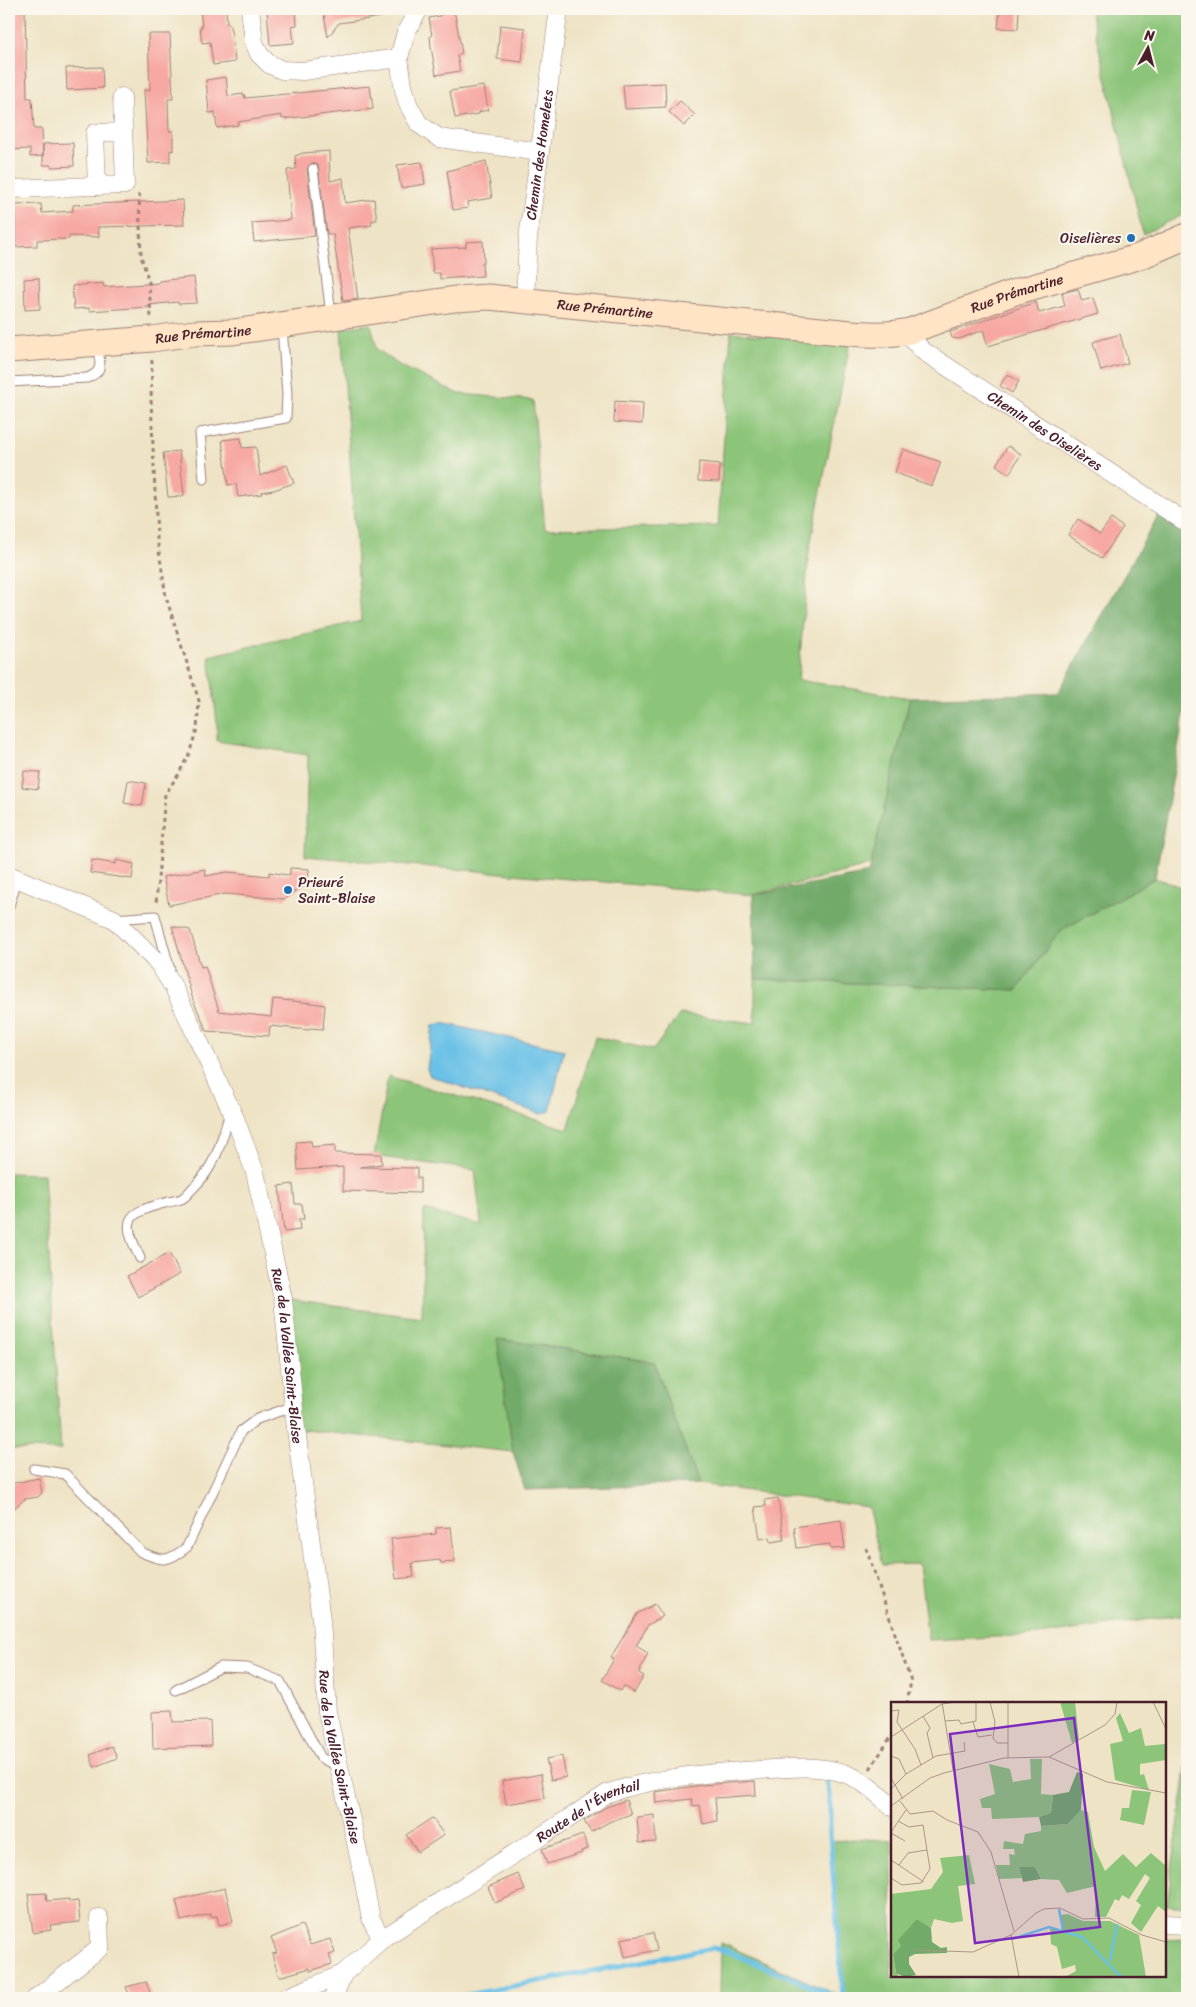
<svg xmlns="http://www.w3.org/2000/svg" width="1196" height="2007" viewBox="0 0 1196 2007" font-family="Sriracha,sans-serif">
<rect width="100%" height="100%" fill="#fbf7ec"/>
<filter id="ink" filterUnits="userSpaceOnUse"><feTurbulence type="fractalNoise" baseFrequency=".02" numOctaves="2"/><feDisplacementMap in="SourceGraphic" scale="10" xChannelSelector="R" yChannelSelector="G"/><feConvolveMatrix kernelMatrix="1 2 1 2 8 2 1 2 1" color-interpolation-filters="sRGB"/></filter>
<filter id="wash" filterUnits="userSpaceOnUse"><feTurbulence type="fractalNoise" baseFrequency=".0096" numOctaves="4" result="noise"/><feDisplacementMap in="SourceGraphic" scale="20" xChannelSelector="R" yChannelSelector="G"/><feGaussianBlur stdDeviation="1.12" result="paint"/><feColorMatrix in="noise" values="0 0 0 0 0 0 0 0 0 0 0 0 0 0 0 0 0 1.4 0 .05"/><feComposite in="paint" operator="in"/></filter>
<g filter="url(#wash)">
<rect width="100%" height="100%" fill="#eee3c5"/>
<!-- green -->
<g fill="#8cc579" stroke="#6b7252">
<path d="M1091 9H1187V213L1143 234 1092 19Z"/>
<path d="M371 324 377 349 399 365 459 394 533 400 545 529 718 526 731 332 850 344 809 551 798 680 910 698 871 865 753 895 305 856 308 755 217 741V723L209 656 361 621 341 328Z"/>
<path d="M1155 878 1187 889V1614L1039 1635 928 1640 919 1564 882 1565 868 1507 698 1484 654 1362 498 1339 513 1452 296 1429 283 1299 422 1318 424 1210 481 1225 475 1170 374 1156 388 1076 568 1129 595 1037 653 1050 680 1014 755 1023V979L1017 990 1060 931Z"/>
<path d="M9 1173 44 1174 61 1450 9 1449Z"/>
<path d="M1187 1763V1907L1167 1905Z"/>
<path d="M852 1839 892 1840V1976H1165V1940L1187 1939V1998H845L831 1842Z"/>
<path d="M721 1943 844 1998H720Z"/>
</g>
<!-- forest -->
<g fill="#71aa69" stroke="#5e644a">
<path d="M1163 507 1187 523V697L1155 878 1060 931 1017 990 755 979 753 895 869 873 910 698 1058 693Z"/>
<path d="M497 1339 654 1362 698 1484 525 1490 513 1452Z"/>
</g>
<!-- water -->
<path fill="#6ac1e7" stroke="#5a7089" d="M442 1023 564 1050 550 1111 541 1114 430 1076 427 1069 433 1026Z"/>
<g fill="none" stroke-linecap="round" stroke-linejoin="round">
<!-- stream -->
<g stroke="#6ac1e7" stroke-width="5">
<path d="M826 1778 830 1794V1835L843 1998"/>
<path d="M451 1998 713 1948 727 1951 839 1998"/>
</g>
</g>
<g id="blocks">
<!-- building -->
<g fill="#f7a8a3">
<path d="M9 9H25L27 98H32L34 129H42L43 156 30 157V149L9 150Z"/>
<path d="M200 9H226L227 24 229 23 232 35 235 62 213 65 210 42 202 43 200 27H202Z"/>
<path d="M278 9H296L297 25 292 26 294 43 270 45 267 11Z"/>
<path d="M323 9H381L382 17 339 23 328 37Z"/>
<path d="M439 9H454L462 53 457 55 460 71 436 75 431 47 430 36H432L429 18 440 16Z"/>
<path d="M1000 9H1019L1018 29 998 28Z"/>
<path d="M500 25 525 28 522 62 497 59Z"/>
<path d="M148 34H170L173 99H168L169 131H173V151L170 150V162L148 163 144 90H150Z"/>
<path d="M102 67 103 88 67 90 66 68Z"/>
<path d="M226 77 228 96 244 94 245 98 370 86 373 109 282 119V115L238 122V125L217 128 215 112 209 113 206 80Z"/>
<path d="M665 83 666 107 625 109 623 85Z"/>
<path d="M484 86 488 110 479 112V114L455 118 450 91Z"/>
<path d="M680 101 695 115 684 126 669 112Z"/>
<path d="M73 143 74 166 51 167V165H43V144Z"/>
<path d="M329 151 330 181 343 178 345 203 374 199 377 220 371 221 372 225 348 228 358 299 343 301 333 234H327L318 165 312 163 307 169 315 236 254 242 252 223 291 220 287 170 296 169 295 156 303 153Z"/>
<path d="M486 161 492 198 467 202 468 208 453 210 447 171Z"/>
<path d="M422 162 425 184 401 188 397 165Z"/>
<path d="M183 200 184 225 98 227 99 237 69 236V239L37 240V246L15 247V205L41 204 42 213 73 211V205Z"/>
<path d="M483 241 484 262H482L483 276 440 279V273H433L431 249 466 247V242Z"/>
<path d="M194 277 197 303 178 304V302L148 305V307L89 311V308L74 309 72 286 103 283 104 287 159 283V281Z"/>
<path d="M39 278 40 309 25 310 24 279Z"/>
<path d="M1078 289 1082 301 1093 298 1098 314 988 346 983 330 959 339 952 338 950 332 1036 302 1039 313 1065 306 1062 293Z"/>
<path d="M1120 334 1128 363 1101 371 1093 342Z"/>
<path d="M1007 374 1019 381 1012 393 1000 386Z"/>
<path d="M615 401 643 403 642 424 614 422Z"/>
<path d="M241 438 242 448 256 447 260 476 287 465 294 483 274 490 261 492 262 494 238 497 236 484 228 485 222 440Z"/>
<path d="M1008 446 1021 454 1009 474 996 465Z"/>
<path d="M903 449 941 462 932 486 895 473Z"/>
<path d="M179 451 184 496 168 497 163 453Z"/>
<path d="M699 462 720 464 719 482 698 481Z"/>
<path d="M1078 519 1100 534 1111 519 1123 527 1102 558 1068 535Z"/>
<path d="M24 771 40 772 38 789 22 787Z"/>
<path d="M128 780 146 783 142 806 124 803Z"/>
<path d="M92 860 116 864V860L134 864 132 879 90 873Z"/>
<path d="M290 868 309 869 308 882 284 899 225 894 169 905 163 877 205 869 206 876 227 872 269 876V872L287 875 290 874Z"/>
<path d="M172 926 190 930 201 967 205 966 219 1011 271 1017 273 999 312 1003 325 1005 323 1029 310 1028 309 1030 270 1026 269 1036 207 1031 193 1000Z"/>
<path d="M311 1141 312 1147 335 1145V1153L381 1154 382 1164 360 1167 417 1168V1178H420V1193L343 1191V1167L298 1170 296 1142Z"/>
<path d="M293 1184 295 1204H302L304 1219H299L300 1230 284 1232 279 1186Z"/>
<path d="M169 1253 180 1274 138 1297 127 1276Z"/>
<path d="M39 1478 42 1493 38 1497 25 1499 9 1512V1484Z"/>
<path d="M778 1498 784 1540 771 1542 770 1537 760 1539 755 1507 766 1506 765 1500Z"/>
<path d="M841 1520 845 1548 830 1549V1544L797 1548 794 1527Z"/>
<path d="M451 1527 455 1562 441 1563 440 1560 412 1563 414 1577 396 1579 391 1539 436 1534V1528Z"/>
<path d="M655 1604 663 1616 648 1625 636 1646 648 1653 639 1673 644 1676 634 1693 623 1686 620 1691 602 1680 614 1659 611 1657 637 1614Z"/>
<path d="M172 1711 173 1722 210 1721 211 1746 153 1748 152 1712Z"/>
<path d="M112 1746 117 1758 94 1767 90 1755Z"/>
<path d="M562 1756 566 1777 551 1780 546 1759Z"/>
<path d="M541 1774 545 1798 506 1804 502 1781Z"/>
<path d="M755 1781 756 1795 715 1798 717 1821 703 1824 700 1805 693 1806 692 1799 656 1803 655 1792 703 1785Z"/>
<path d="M626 1800 631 1814 609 1822 591 1832 584 1821 606 1807Z"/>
<path d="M654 1815 656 1842 639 1843 637 1817Z"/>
<path d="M432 1818 444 1835 418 1852 406 1835Z"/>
<path d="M583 1835 588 1849 581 1851 582 1853 547 1864 542 1849Z"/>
<path d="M518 1874 525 1890 495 1903 488 1887Z"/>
<path d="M225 1888 233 1922 219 1925 217 1916 211 1917V1914L181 1921 176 1900Z"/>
<path d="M46 1893 47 1901 69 1899V1902L78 1901 80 1922 50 1925 51 1930 33 1933 28 1894Z"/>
<path d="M302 1925 310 1945 330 1939 335 1953 329 1955 332 1964 310 1971V1968L279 1977 272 1954 277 1953 271 1938Z"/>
<path d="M653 1933 657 1950 625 1957 621 1939Z"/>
<path d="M146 1982 152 1998H131L126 1987Z"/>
</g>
</g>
</g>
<g filter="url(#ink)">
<use href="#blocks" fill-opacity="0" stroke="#9c8178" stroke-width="1"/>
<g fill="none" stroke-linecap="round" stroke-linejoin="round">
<defs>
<g id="lane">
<path d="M313 169 331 315"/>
<path d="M9 382 87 378C106 371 99 361 97 344"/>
<path d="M204 479 200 433 286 418 287 394 282 327"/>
<path d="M9 906 17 879"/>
<path d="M114 919 155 916 170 970"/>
<path d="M140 1258C122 1221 124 1213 165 1203 170 1201 179 1201 183 1198 187 1195 191 1190 194 1187 216 1166 222 1140 230 1112"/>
<path d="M34 1469 65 1474 141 1552C163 1562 168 1562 187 1547L241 1431 257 1419 294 1406"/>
<path d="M176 1690 221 1667 247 1668 280 1681 321 1758 339 1767"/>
</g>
<g id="street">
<path d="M250 9 254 42 259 54 269 64 282 70 303 71 399 58"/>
<path d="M419 9 406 32 399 58 403 86 408 104 419 124 439 138 540 152"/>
<path d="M97 186 95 133 123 132"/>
<path d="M9 189 125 185 122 97"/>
<path id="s1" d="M525 300 528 238 559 9"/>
<path id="s2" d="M910 331 913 340 923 351 1187 523"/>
<path id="s3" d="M9 875 114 919 159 964 174 988 234 1116 255 1172 283 1299 296 1429 321 1620 327 1712 357 1847 371 1919 382 1939"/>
<path d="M1165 1924 1187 1925"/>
<path d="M36 1998 100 1948 99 1918"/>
<path d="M285 1998 343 1974"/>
<path id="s4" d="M333 1998 343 1974 382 1939 608 1793C659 1777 706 1773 759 1770 787 1768 818 1764 846 1774 863 1780 879 1795 892 1807"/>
</g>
<g id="secondary">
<path id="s5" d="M9 350 152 339 195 333 233 332 455 299 488 297 851 333C872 335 890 335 910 331L1015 292 1141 256 1187 236"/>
</g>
</defs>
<!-- lane casing -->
<use href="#lane" stroke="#9c8178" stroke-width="11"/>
<!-- street casing -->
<use href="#street" stroke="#9c8178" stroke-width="19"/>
<!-- secondary casing -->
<use href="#secondary" stroke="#9c8178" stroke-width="27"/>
<!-- path -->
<g stroke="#9c8178" stroke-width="3" stroke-dasharray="4 4" stroke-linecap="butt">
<path d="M139 194 141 256 149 282 151 319"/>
<path d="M152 360 151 400 157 538 166 597 199 701 197 729 189 754 178 775 165 794 156 904"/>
<path d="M866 1548 911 1681 907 1703"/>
<path d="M870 1769 892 1735"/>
</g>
<!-- lane -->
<use href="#lane" stroke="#fff" stroke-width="9"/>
<!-- street -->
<use href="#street" stroke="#fff" stroke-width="18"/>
<!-- secondary -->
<use href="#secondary" stroke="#ffe4c6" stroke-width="25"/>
</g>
</g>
<!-- markers -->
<g fill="#1f6fb2" stroke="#fbf7ec" stroke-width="2">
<circle cx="1131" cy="238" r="5"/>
<circle cx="288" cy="890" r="5"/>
</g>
<g text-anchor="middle" stroke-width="4" stroke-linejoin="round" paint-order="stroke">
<!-- street labels -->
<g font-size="14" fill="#4a1f2b" stroke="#fbf7ec">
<text dy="5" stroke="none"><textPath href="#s1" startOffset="146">Chemin des Homelets</textPath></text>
<text dy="5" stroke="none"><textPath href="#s5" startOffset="1020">Rue Prémartine</textPath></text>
<text dy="5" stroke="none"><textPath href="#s5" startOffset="600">Rue Prémartine</textPath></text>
<text dy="5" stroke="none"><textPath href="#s5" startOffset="195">Rue Prémartine</textPath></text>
<text dy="5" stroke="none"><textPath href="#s2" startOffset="170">Chemin des Oiselières</textPath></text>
<text dy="5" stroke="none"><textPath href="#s3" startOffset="594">Rue de la Vallée Saint-Blaise</textPath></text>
<text dy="5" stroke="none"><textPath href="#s3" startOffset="999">Rue de la Vallée Saint-Blaise</textPath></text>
<text dy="5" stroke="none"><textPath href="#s4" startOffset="322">Route de l'Éventail</textPath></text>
</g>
<!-- poi labels -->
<g font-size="14" fill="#4a1f2b" stroke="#fbf7ec" text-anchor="end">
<text x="1121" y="243">Oiselières</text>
<text x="298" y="887" text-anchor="start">Prieuré<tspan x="298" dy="16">Saint-Blaise</tspan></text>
</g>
</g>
<!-- overview -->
<g transform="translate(891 1702)">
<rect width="275" height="275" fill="#eee3c5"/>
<path d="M169 0H184L188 37 181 41ZM229 11 238 31 250 26 254 44 274 42 275 45V58L249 62V73L253 72 258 88 224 78 219 42 232 39 225 16ZM139 57H151L150 92 162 93 160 111 148 115 101 117 100 106H91L89 97 104 92 98 62 119 67 122 80 140 77ZM241 88 260 90 253 123 229 118 231 106H238ZM190 108 197 110 203 145 214 169 232 152 245 165 260 151 275 164V210L267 204 250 230 240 221 250 203 245 199 259 176 254 172 238 197 231 193 228 199 224 197 215 215H204L205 184 176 191 168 178 150 177 144 165H128L131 176 108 177 105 163H119L118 152 124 153 123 147H112L113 139 132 142 134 132 150 129V124L177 122ZM78 153 84 182 67 184 72 219 61 221 43 217 40 226 26 217 8 250 2 254 6 275H0V192L40 187 52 170 49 156ZM177 212 192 219H219L248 233 255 275H174L185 269 184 263 171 267 166 245 160 242 159 225 172 229 169 213Z" fill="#8cc579"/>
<path d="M186 70 192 72 190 108 177 122 150 124 148 115 160 111 162 93 178 90ZM128 165H144L150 177 132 180ZM26 217 40 226 41 240 50 246 56 245V251L24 252 18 255V262L25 273 14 275 7 272 6 275 2 253 10 244 7 238Z" fill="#71aa69"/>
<path fill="none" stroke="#6ac1e7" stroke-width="2.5" d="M168 207 172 228M121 237 158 225 191 235 230 275M219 259 226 222"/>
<path fill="none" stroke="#ac9587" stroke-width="1" d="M51 0 62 68M99 0 104 20 102 36 106 41H117M262 0 275 27M0 9 8 8 6 20 24 47 30 63M32 14 39 26 36 31 42 56M54 19 68 18 70 22 85 19V0M82 20 87 35 101 33M0 35 51 2 65 0M0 54 8 57 15 72 0 87M158 55 216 80 275 91M117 56V0M15 72 45 54 74 49 73 40M0 76 12 97M9 99 19 112 42 109 56 118 87 130 100 150 123 229M0 104 39 76 53 71 113 56 158 55 214 23 224 12 226 0M0 130 15 108M0 131 14 139M0 158 33 180M8 163 17 151 36 148M0 176 11 183 30 181 39 167 32 123 18 125 7 119M22 248 82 250 120 233M128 275 120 233 145 211 153 207 169 206 192 217 218 216 251 233 275 240"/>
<path fill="#7b2cbf" fill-opacity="0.15" stroke="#7b2cbf" stroke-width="2.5" d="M183 16 209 225 84 241 59 32Z"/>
<rect width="275" height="275" fill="none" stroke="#4a1f2b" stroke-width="2.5"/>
</g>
<!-- margin -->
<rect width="1196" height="2007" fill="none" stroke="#fbf7ec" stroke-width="30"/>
<!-- north arrow -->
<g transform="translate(1148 48) rotate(7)" stroke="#fbf7ec" stroke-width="4" paint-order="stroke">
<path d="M0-4L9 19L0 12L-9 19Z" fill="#4a1f2b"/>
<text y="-8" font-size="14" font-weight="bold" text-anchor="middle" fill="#4a1f2b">N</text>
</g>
</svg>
